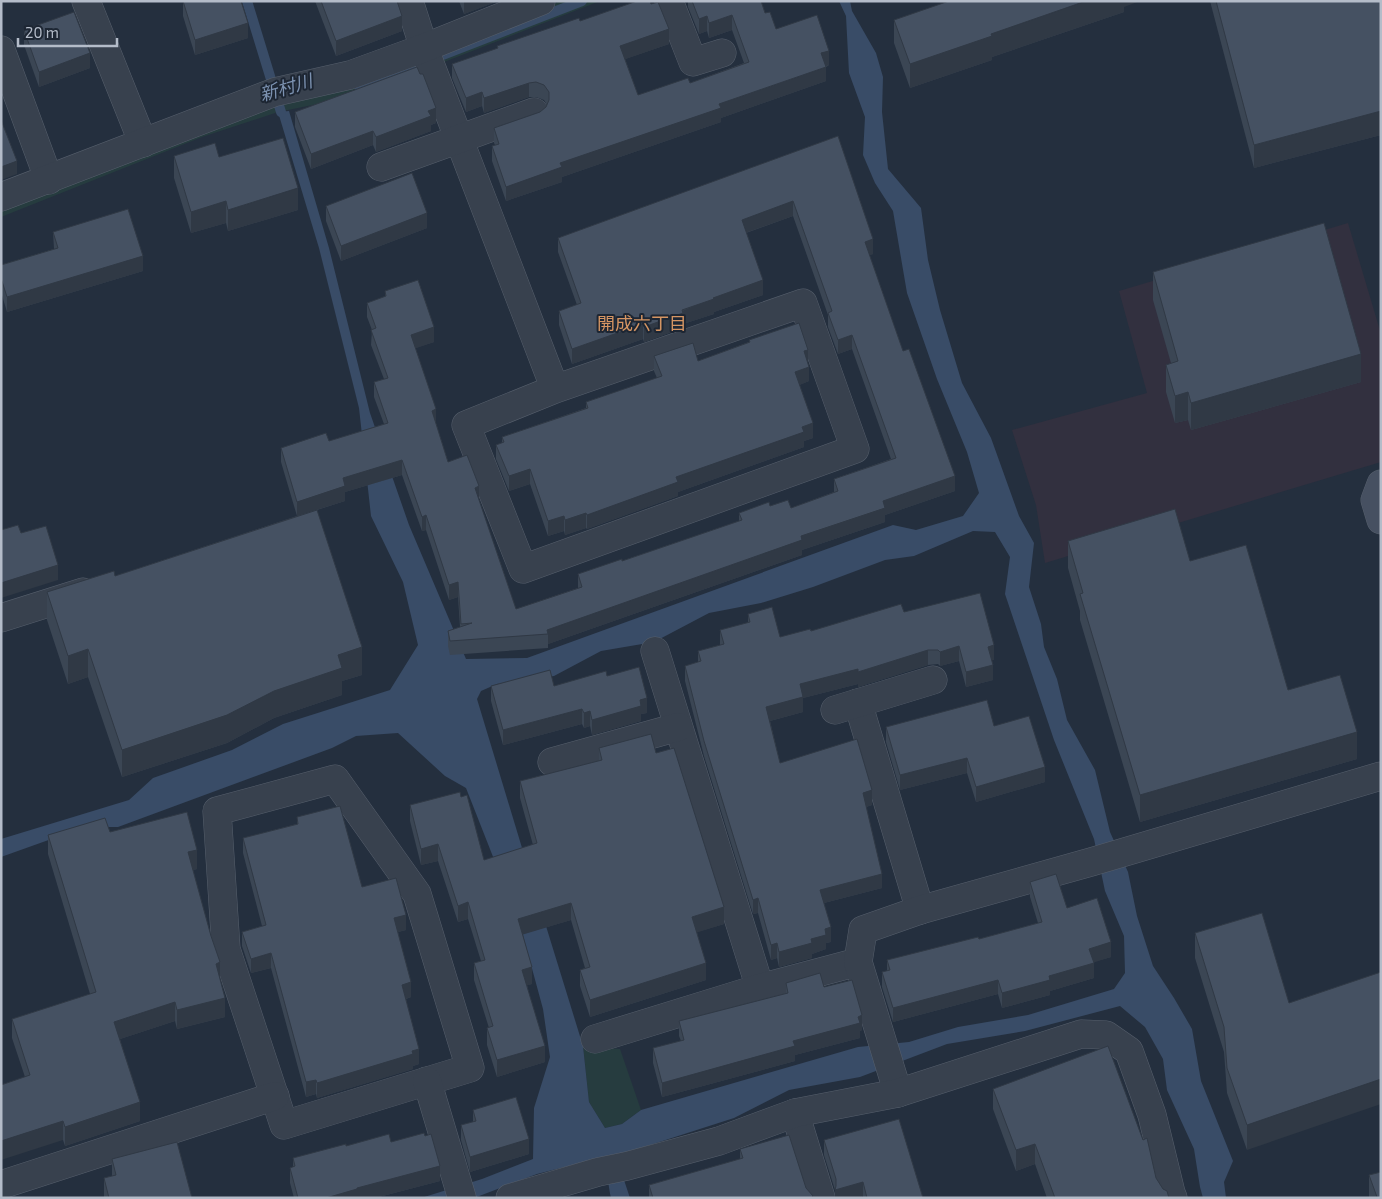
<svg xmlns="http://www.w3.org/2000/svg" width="1382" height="1199" viewBox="0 0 1382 1199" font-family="'Exo 2','Noto Sans JP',sans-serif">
<rect width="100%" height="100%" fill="#242f3e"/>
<!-- medical -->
<path fill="#32303f" d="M1348 223 1381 334V462L1045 563 1036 505 1012 430 1147 393 1119 291Z"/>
<!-- green -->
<g fill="#263c3f">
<path d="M561 1H600L357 96 278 112 202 137 1 217V203L281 97 351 82Z"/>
<path d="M583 1046 620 1049 641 1110 622 1124 605 1128 589 1102Z"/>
</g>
<!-- water -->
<path fill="#394c67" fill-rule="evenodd" d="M839 1H850L852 11 876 53 883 77 882 112 888 169 921 208 928 260 940 310 962 383 991 438 1019 516 1034 543 1029 587 1041 624 1044 647 1057 679 1067 720 1095 770 1110 832 1128 872 1137 916 1153 966 1174 998 1192 1029 1201 1081 1233 1161 1224 1182 1226 1198H1203L1200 1187 1194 1149 1167 1090 1163 1059 1145 1027 1120 1006 1025 1031 947 1044 860 1077 789 1090 734 1118 619 1155 618 1162 630 1198H611C608 1186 608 1167 600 1158L537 1174 474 1198H421L482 1179 533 1159 534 1108 550 1057 543 1009 521 928 466 788 445 776 398 733 356 736 332 748 118 827H85L1 857V839L129 800 153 778 232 750 283 724 390 690 418 645 403 582 371 516 359 408 319 248 278 112 289 111 329 248 370 413 409 525 466 659 527 658 893 525 916 530 963 516 979 493 967 452 937 379 907 293 893 211 875 183 863 155 865 117 849 73 846 16ZM973 531 995 532 1010 557 1005 594 1054 740 1094 839 1105 891 1124 936 1125 973 1114 989 1028 1015 958 1027 909 1042 858 1047 641 1110 622 1124 605 1128 589 1102 583 1046 529 871 477 699 481 691 497 684 554 676 601 651 654 642 709 613 761 603 813 587 885 560 914 556Z"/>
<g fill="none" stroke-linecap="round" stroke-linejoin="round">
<!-- stream -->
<g stroke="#394c67" stroke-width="10">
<path d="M247 1 281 112"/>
<path d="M358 85 378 80 582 1"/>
</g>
<defs>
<g id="street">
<path d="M86 1 143 143"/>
<path d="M409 1 424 48 555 389 466 425 523 569 855 449 803 303 555 389"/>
<path d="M669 1 693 62 722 53"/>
<path d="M1 50 49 180"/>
<path d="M381 167 534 112"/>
<path d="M1 197 275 92 350 75 424 48 541 1"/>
<path d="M1 618 83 592"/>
<path d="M655 651 760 988"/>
<path d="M858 703 920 910"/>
<path d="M835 710 933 680"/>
<path d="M552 762 678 727"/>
<path d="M335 779 417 894 470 1068 284 1125 226 949 217 811Z"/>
<path d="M595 1039 760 988 858 962"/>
<path d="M427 1081 462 1198"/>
<path d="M898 1093 858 962 863 930 920 910 1091 862 1381 776"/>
<path d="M795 1113 821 1198"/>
<path d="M1 1185 275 1096"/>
<path d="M510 1198 598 1172 627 1166 719 1141 795 1113 898 1093 1081 1034 1106 1035 1129 1051 1152 1115 1171 1193 1173 1198"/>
</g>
<path id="secondary" d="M1381 484 1375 500 1381 520"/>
</defs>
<!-- street casing -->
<use href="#street" stroke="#565f6c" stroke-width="29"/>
<!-- secondary casing -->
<use href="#secondary" stroke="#565f6c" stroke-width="29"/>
<!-- street -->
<use href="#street" stroke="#38414e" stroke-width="28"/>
<!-- secondary -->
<use href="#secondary" stroke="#465061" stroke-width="28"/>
</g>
<!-- wall -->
<g fill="#3b4654">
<path d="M183 1 248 38 195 55 183 16Z"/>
<path d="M315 1H397L402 31 336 56Z"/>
<path d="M459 1H498L464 14Z"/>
<path d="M688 1H761L765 13 776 29 829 65 826 67V81L721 118V122L562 177V182L506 201 492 161V146L495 145 494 143V128L540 112 546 107 547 105 544 100 536 97H529L484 113 482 106 466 112 452 78V64L497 49V46L580 21 669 44 625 59 638 95 690 83 744 63 732 30 709 38 707 31 699 34 688 7Z"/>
<path d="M1210 1H1381V135L1254 168Z"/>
<path d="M1124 7V12L992 57V60L910 88 894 43V20Z"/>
<path d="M24 30 90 68 39 87 24 45Z"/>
<path d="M295 112 436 123 431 125V131L376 152 373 145 311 169 295 127Z"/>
<path d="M838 136 873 254 869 255 903 351 955 491 885 515V522L802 550V555L548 644V648L450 655 448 646V631L460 627 458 597 449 600 426 530 422 531 402 475 345 492V501L317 510 362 675 342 681V695L274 718 227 743 122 777 88 677 68 684 47 620V592L115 576 297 516 281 462V448L329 441 384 424 374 397V382L384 379 371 345 372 330 367 317V303L385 297V291L434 342 415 348 436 424 448 462 479 500 516 609 578 588V574L622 561 739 521V513L770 506 791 508 834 492V479L891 459 852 349 838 354 828 327V315L793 216 746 233 763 295 714 312V314L683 324V328L644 342 643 339 572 364 559 325V311L577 305 558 252V238Z"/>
<path d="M174 156 298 210 228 231 226 223 191 233 174 178Z"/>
<path d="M326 206 427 228 341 261 326 221Z"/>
<path d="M53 232 143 271 7 312 1 292V265L54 249Z"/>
<path d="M1153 272 1361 382 1191 430 1188 420 1175 423 1166 392V365L1171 363 1153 300Z"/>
<path d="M749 340 808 364 809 381 799 385 813 438 804 441V447L678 492V496L587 529 586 528 565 535 564 531 548 536 530 484 509 491 496 459V445L502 443V437L586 408V402L657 378 654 371V356L698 361 749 342Z"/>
<path d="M1068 541 1190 561 1288 690 1357 759 1140 822 1080 620V611L1068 568Z"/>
<path d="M904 612 994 660H991L993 680 966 687 959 661 940 666 938 664 928 665 858 687V684L803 698V712L770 721 780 763 872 805 866 807 882 888 824 903 831 942 826 943V949L812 954V958L779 967 777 958 771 960 758 913 753 914 704 756 685 681V666L698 662V651L720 645V630L748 623V614L780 637Z"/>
<path d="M607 676 647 713 641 714V721L592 735 590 726 584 728 582 724 503 745 491 701V686H554Z"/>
<path d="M994 726 1045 782 976 802 967 773 900 790 886 742V727Z"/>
<path d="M599 748 656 753 724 924 697 932 706 980 590 1017 580 986V970L585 968 571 920 523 934 532 984 527 985 545 1062 497 1077 487 1045V1028H489L474 980V963L481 961 468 919 458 922 438 861 421 865 410 821V805L461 797 484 860 533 845 520 798V781L599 761Z"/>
<path d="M297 817 362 887 406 930 398 932 411 997 406 999 419 1064 413 1066V1069L317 1098 316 1094 306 1097 271 968 251 973 242 946V932L262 926 243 853V838L297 824Z"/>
<path d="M110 832 197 869 193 870 220 980 225 1017 177 1029 175 1021 120 1039 140 1121 65 1146 63 1140 25 1077 12 1038V1019L90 994 48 854V835Z"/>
<path d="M1030 882 1067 908 1111 957 1093 962 1094 978 1050 991V995L1002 1008 998 994 893 1022 882 987V972L887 971V960L979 939 1038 923 1030 897Z"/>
<path d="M1262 913 1247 1150 1227 1093 1224 1052 1195 958V933Z"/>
<path d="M786 983 824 987 862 1030 860 1031V1038L795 1055V1061L662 1097 653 1063V1048L681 1041 679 1036V1021L786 993Z"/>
<path d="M993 1089 1156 1178 1163 1189 1169 1198H1047L1035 1164 1016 1171 993 1109Z"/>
<path d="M473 1110 529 1154 470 1172 461 1140V1125L473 1122Z"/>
<path d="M824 1140 923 1198H863V1196L858 1198H835V1190L824 1155Z"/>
<path d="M391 1142 440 1181 375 1198H294L290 1183V1168L293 1167V1158L346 1146Z"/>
<path d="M740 1149 806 1188 813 1198H649V1185L740 1159Z"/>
<path d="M112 1159 192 1198H104V1178L112 1176Z"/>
<path d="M1369 1175 1381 1198H1369Z"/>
</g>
<!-- shaded-wall -->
<g fill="#303945">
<path d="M464 1H498L464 14Z"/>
<path d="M1086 1H1140L1124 7V12L992 57V60L910 88V64L991 34Z"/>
<path d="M732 15V30L709 38V23Z"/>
<path d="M402 16V31L336 56V41Z"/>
<path d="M707 16V31L699 34V19Z"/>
<path d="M248 23V38L195 55V40Z"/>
<path d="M669 29V44L620 61V46Z"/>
<path d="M829 51V65L821 68V53Z"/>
<path d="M90 53V68L39 87V72Z"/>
<path d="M826 67V81L721 118V122L562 177V182L506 201V187L560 163 719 104Z"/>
<path d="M529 83V97L484 113V98Z"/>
<path d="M482 92V106L466 112V98Z"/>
<path d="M436 108V123L431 125V131L376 152V137L428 111Z"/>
<path d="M1381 111V135L1254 168V145Z"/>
<path d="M373 131V145L311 169V154Z"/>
<path d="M17 161V174L1 180V167Z"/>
<path d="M298 188V210L228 231V210Z"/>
<path d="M226 201V223L191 233V212Z"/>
<path d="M793 201V216L742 234V220Z"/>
<path d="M427 213V228L341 261V246Z"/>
<path d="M873 239V254L865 257V242Z"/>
<path d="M143 256V271L7 312V297Z"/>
<path d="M763 280V295L714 312V314L683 324V328L644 342V327L713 298Z"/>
<path d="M643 324V339L572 364V349Z"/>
<path d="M434 327V342L411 350V335Z"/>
<path d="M852 335V349L838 354V340Z"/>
<path d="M808 350V364L804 351Z"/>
<path d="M1361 354V382L1191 430V403Z"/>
<path d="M809 367V381L795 387V372Z"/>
<path d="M1188 392V420L1175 423V396Z"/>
<path d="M436 409V424L432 411Z"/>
<path d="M813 423V438L804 441V447L678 492V496L587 529V515L676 477Z"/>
<path d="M402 460V475L345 492V501L297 516V502L343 478Z"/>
<path d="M530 469V484L509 491V476Z"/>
<path d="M955 476V491L885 515V522L802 550V555L548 644V634L547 630 801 536 883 501Z"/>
<path d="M479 486V501L475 488Z"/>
<path d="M586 513V528L565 535V520Z"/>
<path d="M426 515V530L422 531V517Z"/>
<path d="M564 516V531L548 536V521Z"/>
<path d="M58 565V580L1 598V583Z"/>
<path d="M458 582V597L449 600V585Z"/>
<path d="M994 645V660L988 661V647Z"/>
<path d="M959 646V661L940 666V652Z"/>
<path d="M362 647V675L342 681V695L274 718 227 743 122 777V750L338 655Z"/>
<path d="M88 649V677L68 684V656Z"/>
<path d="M928 650V665L858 687V672Z"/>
<path d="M993 665V680L966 687V672Z"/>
<path d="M858 669V684L803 698V712L766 722V707L800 684Z"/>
<path d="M647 698V713L641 714V721L592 735V720L640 700Z"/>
<path d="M582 709V724L503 745V730Z"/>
<path d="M590 711V726L584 728V713Z"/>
<path d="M1357 732V759L1140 822V795Z"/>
<path d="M967 758V773L900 790V775Z"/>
<path d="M1045 767V782L976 802V787Z"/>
<path d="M872 790V805L863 808V793Z"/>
<path d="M438 844V861L421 865V849Z"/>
<path d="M197 850V869L188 871V852Z"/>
<path d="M882 874V888L820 904V890Z"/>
<path d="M758 898V913L753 914V900Z"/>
<path d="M468 902V919L458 922V906Z"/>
<path d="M571 903V920L518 936V919Z"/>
<path d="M724 907V924L692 934V917Z"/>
<path d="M406 915V930L394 933V918Z"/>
<path d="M831 927V942L826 943V949L812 954V958L779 967V952L811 939 825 929Z"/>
<path d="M1111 942V957L1089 964V949Z"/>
<path d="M777 943V958L771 960V945Z"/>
<path d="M271 953V968L251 973V959Z"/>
<path d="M220 962V981L216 964Z"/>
<path d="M706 963V980L590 1017V1000Z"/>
<path d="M1094 963V978L1050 991V995L1002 1008V993L1049 976Z"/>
<path d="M532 967V984L522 987V970Z"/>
<path d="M998 980V994L893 1022V1008Z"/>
<path d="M411 982V997L402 1000V985Z"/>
<path d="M225 998V1017L177 1029V1010Z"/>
<path d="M175 1002V1021L114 1041V1022Z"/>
<path d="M862 1015V1030L860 1031V1038L795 1055V1061L662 1097V1083L793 1041Z"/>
<path d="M545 1046V1062L497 1077V1060Z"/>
<path d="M419 1049V1064L413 1066V1069L317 1098V1083Z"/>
<path d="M1381 1079V1104L1247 1150V1125Z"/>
<path d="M316 1080V1094L306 1097V1082Z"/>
<path d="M140 1102V1121L65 1146V1127Z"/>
<path d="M63 1121V1140L1 1160V1141Z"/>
<path d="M529 1139V1154L470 1172V1157Z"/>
<path d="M1035 1144V1164L1016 1171V1150Z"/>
<path d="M440 1166V1181L375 1198H326L357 1188Z"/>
<path d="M863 1182V1196L858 1198H835V1190Z"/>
</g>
<!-- building -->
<g fill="#455162" stroke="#303945">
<path d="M183 1H241L248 23 195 40Z"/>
<path d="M321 1H397L402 16 336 41Z"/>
<path d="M637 1H650L651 4 658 2 669 29 620 46 638 95 688 78 690 83 749 62 732 15 709 23 707 16 699 19 692 1H761L765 13 770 12 776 29 817 15 829 51 821 53 826 67 719 104 721 108 560 163 562 167 506 187 492 146 499 144 494 128 540 112 546 107 549 100V92L544 85 536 82 529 83 484 98 482 92 466 98 452 64 498 48 497 46 579 18 580 21Z"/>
<path d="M949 1H1086L991 34 992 36 910 64 894 20Z"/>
<path d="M1216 1H1381V111L1254 145Z"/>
<path d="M74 12 90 53 39 72 24 30Z"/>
<path d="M417 67 420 74H423L436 108 428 111 431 116 376 137 373 131 311 154 295 112Z"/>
<path d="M1 120 17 161 1 167Z"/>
<path d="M838 136 873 239 865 242 903 351 909 349 955 476 883 501 885 508 801 536 802 540 547 630 548 634 450 641 448 631 472 623 461 624 458 582 449 585 426 515 422 517 402 460 343 478 345 486 297 502 281 448 326 433 329 441 388 423 374 382 388 378 371 330 376 328 367 303 386 296 385 291 418 280 434 327 411 335 436 409 432 411 448 462 467 455 479 486 475 488 516 609 582 587 578 574 622 559V561L742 520 739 513 769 502 770 506 788 500 791 508 838 491 834 479 896 458 852 335 838 340 828 313 832 311 793 201 742 220 763 280 713 298 714 299 682 310 683 313 644 327 643 324 572 349 559 311 581 303 558 238Z"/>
<path d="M283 138 298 188 228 210 226 201 191 212 174 156 215 143 219 157Z"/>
<path d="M412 173 427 213 341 246 326 206Z"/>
<path d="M128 209 143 256 7 297 1 278V265L58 248 53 232Z"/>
<path d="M1324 223 1361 354 1191 403 1188 392 1175 396 1166 365 1178 361 1153 272Z"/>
<path d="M799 323 808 350 804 351 809 367 795 372 813 423 802 427 804 432 676 477 678 482 587 515 586 513 565 520 564 516 548 521 530 469 509 476 496 445 504 442 502 437 588 408 586 402 662 376 654 356 693 343 698 361 750 342 749 340Z"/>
<path d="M1175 509 1190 561 1246 545 1288 690 1340 675 1357 732 1140 795 1080 594 1083 593 1068 541Z"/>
<path d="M317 510 362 647 338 655 342 668 274 691 227 715 122 750 88 649 68 656 47 592 114 571 115 576Z"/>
<path d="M18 525 21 533 46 526 58 565 1 583V530Z"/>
<path d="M980 593 994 645 988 647 993 665 966 672 959 646 940 652 938 650H928L858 672V669L800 684 803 697 766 707 780 763 857 739 872 790 863 793 882 874 820 890 831 927 825 929 826 935 811 939 812 943 779 952 777 943 771 945 758 898 753 900 704 741 685 666 701 661 698 651 724 644 720 630 750 622 748 614 772 607 780 637 810 629 811 631 901 604 904 612Z"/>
<path d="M639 667 647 698 640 700 641 706 592 720 590 711 584 713 582 709 503 730 491 686 550 670 554 686 606 671 607 676Z"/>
<path d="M987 700 994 726 1029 716 1045 767 976 787 967 758 900 775 886 727Z"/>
<path d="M651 734 656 753 674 748 724 907 692 917 706 963 590 1000 580 970 590 967 571 903 518 919 532 967 522 970 545 1046 497 1060 487 1028 493 1026 474 963 485 960 468 902 458 906 438 844 421 849 410 805 460 792 461 797 467 795 484 860 537 843 520 781 602 760 599 748Z"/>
<path d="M340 806 362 887 396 878 406 915 394 918 411 982 402 985 419 1049 412 1051 413 1054 317 1083 316 1080 306 1082 271 953 251 959 242 932 266 925 243 838 298 824 297 817Z"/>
<path d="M187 812 197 850 188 852 211 936 220 962 216 964 225 998 177 1010 175 1002 114 1022 140 1102 65 1127 63 1121 1 1141V1085L30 1075 12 1019 96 992 48 835 105 818 110 832Z"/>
<path d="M1056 874 1067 908 1097 898 1111 942 1089 949 1094 963 1049 976 1050 980 1002 993 998 980 893 1008 882 972 890 970 887 960 978 937 979 939 1042 922 1030 882Z"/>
<path d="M1262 913 1289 1003 1381 972V1079L1247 1125 1227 1068 1224 1027 1195 933Z"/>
<path d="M820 973 824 987 852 980 862 1015 858 1017 860 1023 793 1041 795 1046 662 1083 653 1048 684 1040 679 1021 788 993 786 983Z"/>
<path d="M1108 1046 1143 1140 1147 1138 1156 1178 1163 1189 1167 1191 1169 1198H1055L1035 1144 1016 1150 993 1089Z"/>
<path d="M516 1097 529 1139 470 1157 461 1125 476 1121 473 1110Z"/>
<path d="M899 1119 923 1198H867L863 1182 835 1190 836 1186V1179L824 1140Z"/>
<path d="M424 1133 425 1136 431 1134 440 1166 357 1188V1189L326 1198H298L290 1168 295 1166 293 1158 346 1144V1146L389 1134 391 1142Z"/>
<path d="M789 1135 806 1188 813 1196 812 1197V1198H653L649 1185 743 1158 740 1149Z"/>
<path d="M177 1142 192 1198H109L104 1178 116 1175 112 1159Z"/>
<path d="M1381 1172V1198H1375L1377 1197 1369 1175Z"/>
</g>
<g text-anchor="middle" stroke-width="4" stroke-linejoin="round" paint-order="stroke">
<!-- water labels -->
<g font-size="18" font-style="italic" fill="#7c92b1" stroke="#1d2633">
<text transform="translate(286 88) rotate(-16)" y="6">新村川</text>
</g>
<!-- neighbourhood labels -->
<g font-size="18" fill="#d59563" stroke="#1d2633">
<text x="642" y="330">開成六丁目</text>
</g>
</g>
<!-- border -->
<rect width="1382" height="1199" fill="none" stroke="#b4bcc9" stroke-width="5"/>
<!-- scale -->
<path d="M18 38v8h99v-8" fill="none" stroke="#b4bcc9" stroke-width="2.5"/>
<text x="25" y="38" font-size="15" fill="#b4bcc9" stroke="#1d2633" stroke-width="4" paint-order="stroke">20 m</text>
</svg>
